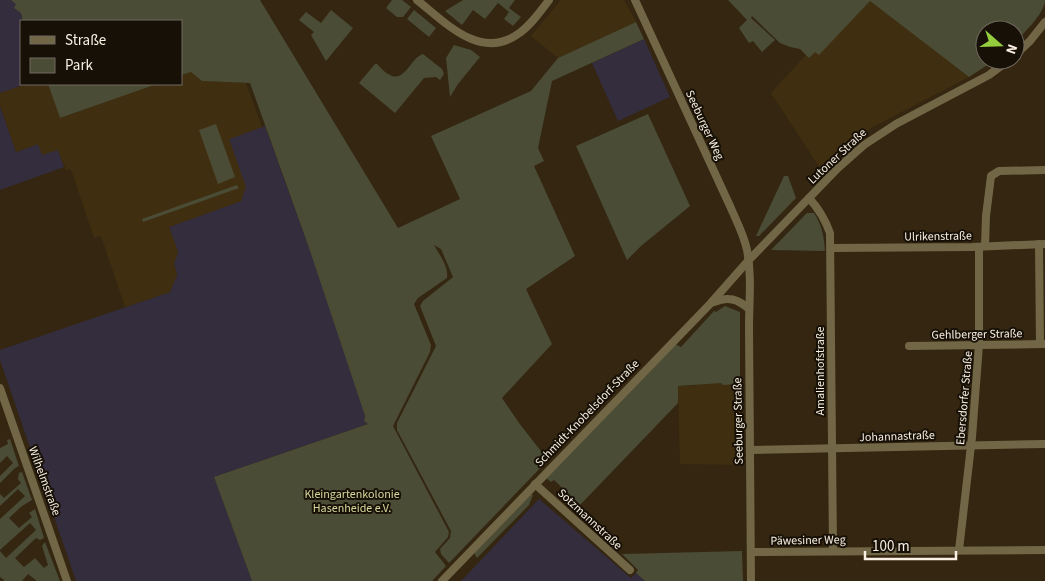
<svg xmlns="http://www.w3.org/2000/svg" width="1045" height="581" viewBox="0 0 1045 581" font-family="'Source Sans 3',sans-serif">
<rect width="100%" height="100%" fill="#342610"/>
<!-- commercial -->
<g fill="#342d3d">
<path d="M0 0H19L26 21H21V84H27L0 93Z"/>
<path d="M644 39 670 97 618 121 592 63Z"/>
<path d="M0 106 16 152 38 144 58 150 64 167 0 190Z"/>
<path d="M265 126 308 245 365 416 364 421 368 424 214 477 252 581H76L0 360V350L170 292 177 275 174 264 178 252 169 227 241 201 245 187 229 139Z"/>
<path d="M539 499 631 578 636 573 645 581H461Z"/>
</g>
<!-- built -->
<g fill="#402e10">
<path d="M561 0H624L636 22 558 58 531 36Z"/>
<path d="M870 1 969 77 871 128 844 149 822 171 771 93 806 55 809 58 815 52 819 54Z"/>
<path d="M191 72 202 81 246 83 262 127 229 139 246 187 241 201 169 227 178 252 174 264 177 275 170 292 125 307 101 236 94 238 71 169 66 170 58 150 42 155 38 144 16 152 0 105V93L27 84H48L60 118 157 84H181V75Z"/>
<path d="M697 383H721L723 385 740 384 741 465 680 464 678 386H694Z"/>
</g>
<!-- green -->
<g fill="#4a4c35">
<path d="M11 0H260L398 228 460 199 431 136 531 91 558 58 636 22 644 39 552 81 538 148 544 161 534 166 575 256 526 289 552 344 502 398 519 423 548 460 449 563 441 554 440 549 450 538 451 531 397 430V423L436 346 420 306 423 301 453 277 441 249 434 245C439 254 449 267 447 278L418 298 414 304 431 345 430 352 393 426 449 532 448 537 435 552 446 566 432 581H252L214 477 368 424 364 421 365 416 308 245 250 83 202 81 191 72 181 75V21H23L21 13 14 8 16 4Z"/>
<path d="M392 0H402L411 7 403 17H397L386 8Z"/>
<path d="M463 0H515L509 8 521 17 513 26 504 19 509 12 498 3 485 19 473 10 462 25 445 11Z"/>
<path d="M728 0H1045C1045 13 1024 33 1015 42V30H985V60H995L969 77 870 1 819 55 815 52 809 58 800 49 790 47 780 43 752 16 751 18 775 40 762 52 753 41 749 43 739 28 747 20Z"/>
<path d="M331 10 353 28 326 61 311 35 314 32 299 20 306 12 321 23Z"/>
<path d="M414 10 436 28 429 37 407 19Z"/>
<path d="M454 45 471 50 480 57 458 84 450 97 446 58Z"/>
<path d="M423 54 442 69 444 74 440 80 436 77 424 78 395 113 359 83 375 64H377C381 68 385 73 390 75 405 83 411 57 423 54Z"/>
<path d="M48 84H157L60 118Z"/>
<path d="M648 114 690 206 641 246 627 260 576 146Z"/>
<path d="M216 124 235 177 218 184 199 130Z"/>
<path d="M784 176H788L796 198 759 236H756Z"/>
<path d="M237 185 239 188 143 222 142 219Z"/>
<path d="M807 213H814C822 225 824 237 825 251L771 250Z"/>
<path d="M725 306 740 312V384L723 385 721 383 678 386V403L580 505 554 480 551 482 546 478 675 344 681 347 714 311 716 312Z"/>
<path d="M10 439 19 466 15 468 0 483V476L13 463 7 456 0 463V448L8 444 7 440Z"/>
<path d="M22 472 32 500 22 506 9 518 19 528 32 517 29 513 35 509 44 538 40 540 36 538 15 558 24 567 35 558 44 568 48 565 42 546 45 542 60 581H37L28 574 22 581H4V580L0 577V551L6 558 36 530 30 523 0 550V519L25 496 18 489 0 506V494L4 498 21 483 18 479 19 473Z"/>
<path d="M531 494 533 495 529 505 477 558 474 553Z"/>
<path d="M742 551 743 581H645L636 573 638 570 622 554Z"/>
</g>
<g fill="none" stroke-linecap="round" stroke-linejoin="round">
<!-- minor -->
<g stroke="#716746" stroke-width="8">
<path d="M417 0C445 22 480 61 518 34 530 26 540 12 549 0"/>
<path d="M635 0 730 206C736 220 744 235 747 250 752 275 749 302 749 328L751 581"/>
<path d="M1015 55 1030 41 1045 22"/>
<path d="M809 198C819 209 825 219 830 233L833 550"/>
<path d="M1039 244 1040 344"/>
<path d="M985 246 986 216 991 176 999 171 1045 170"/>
<path d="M831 248 972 247 1045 244"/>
<path d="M714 302C728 296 738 299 749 309"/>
<path d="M909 346 1045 344"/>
<path d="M0 388 67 581"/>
<path d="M750 450 1045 444"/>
<path d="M535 484 630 570"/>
<path d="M959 550 972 437 979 345V247"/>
<path d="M751 552 1045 550"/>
<path d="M442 581 710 304 748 261 838 168 864 145 896 124 989 75 1009 60"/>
</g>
</g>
<g text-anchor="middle" stroke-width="4" stroke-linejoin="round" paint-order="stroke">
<!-- street labels -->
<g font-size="12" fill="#f9efe2" stroke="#171007">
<text transform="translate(705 125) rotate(65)" y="4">Seeburger Weg</text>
<text transform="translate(837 156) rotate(-43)" y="4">Lutoner Straße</text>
<text transform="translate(938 236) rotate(-1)" y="4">Ulrikenstraße</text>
<text transform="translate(977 334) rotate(-1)" y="4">Gehlberger Straße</text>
<text transform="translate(820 371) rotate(-90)" y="4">Amalienhofstraße</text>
<text transform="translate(964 398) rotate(-85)" y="4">Ebersdorfer Straße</text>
<text transform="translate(587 413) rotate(-46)" y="4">Schmidt-Knobelsdorf-Straße</text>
<text transform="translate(738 421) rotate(-91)" y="4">Seeburger Straße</text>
<text transform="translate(897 436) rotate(-2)" y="4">Johannastraße</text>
<text transform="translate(45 481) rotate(70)" y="4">Wilhelmstraße</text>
<text transform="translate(590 519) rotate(43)" y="4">Sotzmannstraße</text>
<text transform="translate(808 540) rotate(-1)" y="4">Päwesiner Weg</text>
</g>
<!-- park labels -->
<g font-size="12" fill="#d5d99c" stroke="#171007">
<text x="352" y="498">Kleingartenkolonie<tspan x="352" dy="14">Hasenheide e.V.</tspan></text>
</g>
</g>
<!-- legend -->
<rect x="20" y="20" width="162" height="65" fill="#171007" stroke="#71695f"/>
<rect x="30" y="36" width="25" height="8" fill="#716746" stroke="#71695f"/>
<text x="65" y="45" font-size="15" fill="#f9efe2">Straße</text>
<rect x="30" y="58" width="25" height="15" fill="#4a4c35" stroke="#71695f"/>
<text x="65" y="70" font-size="15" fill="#f9efe2">Park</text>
<!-- north arrow -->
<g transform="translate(1000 45) rotate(110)"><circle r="24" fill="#171007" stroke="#71695f"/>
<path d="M0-4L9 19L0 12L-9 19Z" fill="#93cd3e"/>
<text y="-8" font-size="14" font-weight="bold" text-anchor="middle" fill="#f9efe2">N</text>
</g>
<!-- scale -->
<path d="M865 551v8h91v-8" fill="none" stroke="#f9efe2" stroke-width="2.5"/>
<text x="872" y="551" font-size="15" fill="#f9efe2" stroke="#171007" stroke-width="4" paint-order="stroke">100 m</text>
</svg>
